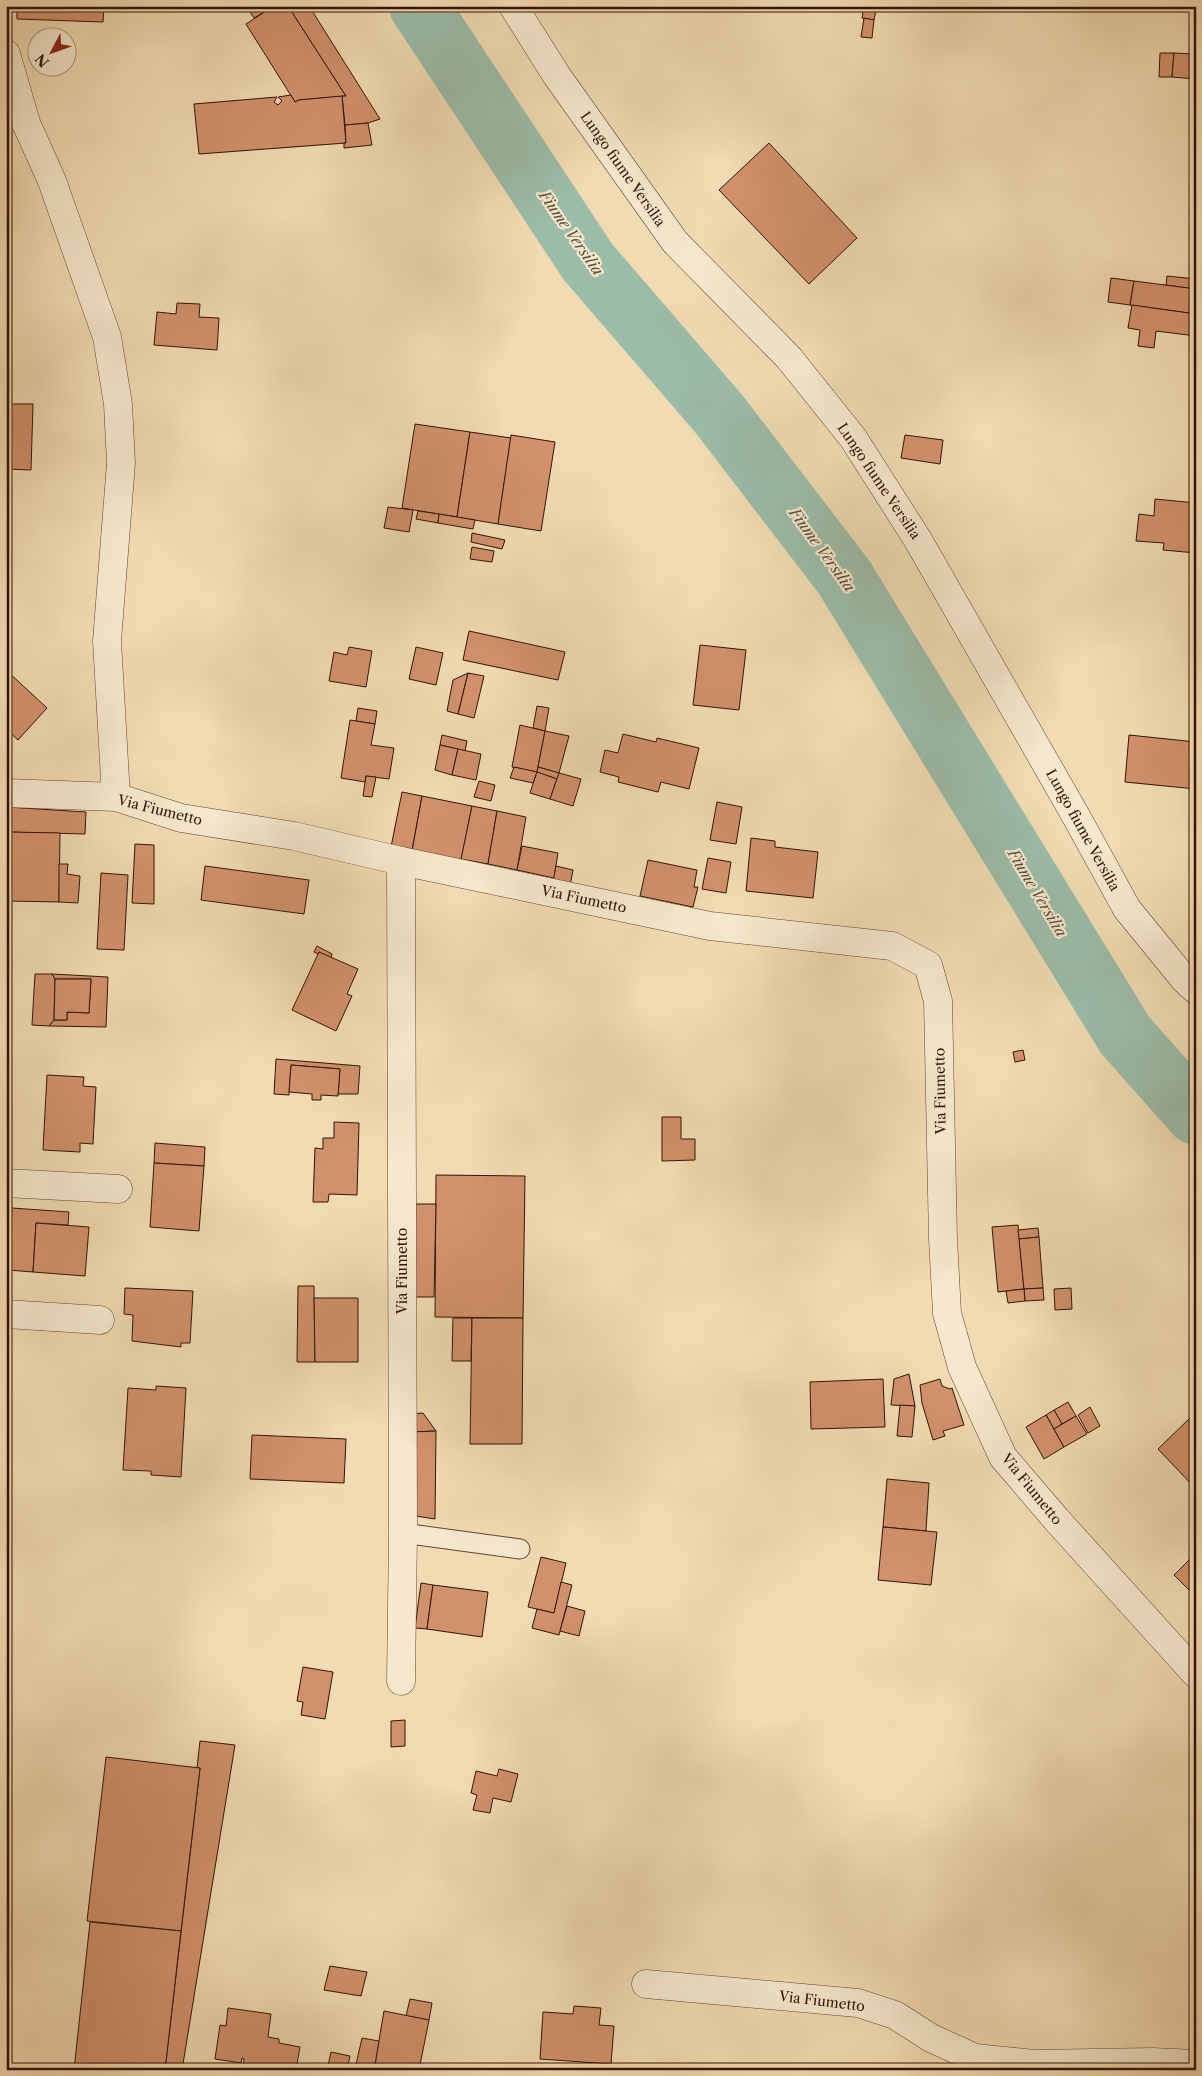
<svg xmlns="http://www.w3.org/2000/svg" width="1202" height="2076" viewBox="0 0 1202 2076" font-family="'Libre Caslon Text',serif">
<rect width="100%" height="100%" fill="#f1dbb2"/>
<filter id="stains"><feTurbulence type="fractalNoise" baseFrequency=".004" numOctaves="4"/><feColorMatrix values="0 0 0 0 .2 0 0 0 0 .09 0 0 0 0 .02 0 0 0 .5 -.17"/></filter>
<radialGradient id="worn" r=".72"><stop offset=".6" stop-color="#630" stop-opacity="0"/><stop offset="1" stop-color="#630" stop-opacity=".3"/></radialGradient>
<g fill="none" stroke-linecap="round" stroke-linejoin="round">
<!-- river -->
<path stroke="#9bbca8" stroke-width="60" d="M419 6 588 262 719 414 844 577 1125 1035 1196 1115"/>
</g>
<!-- building -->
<g fill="#d1916c" stroke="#331305">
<path d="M17 6H104L103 22 17 19Z"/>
<path d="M246 6H274L254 18Z"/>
<path d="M274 6H288L346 96 299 100 295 102 246 24Z"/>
<path d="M288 6H309L380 119 368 123 345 125 342 96H346Z"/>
<path d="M864 6H877L874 20 862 18Z"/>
<path d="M864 18 874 20 872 38 861 37Z"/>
<path d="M1160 53H1174L1172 77H1159Z"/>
<path d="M1174 53 1196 54V79L1172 77Z"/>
<path d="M291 95 295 102 299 100 342 96 346 143 199 154 194 104 277 97 274 102 278 105 282 101 278 97Z"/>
<path d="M368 123 372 145 344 148V143H346L345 125Z"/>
<path d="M769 143 857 238 809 284 719 190Z"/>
<path d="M1167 276 1196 279 1195 289 1166 285Z"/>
<path d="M1111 278 1134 281 1130 305 1108 302Z"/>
<path d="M1134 281 1196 289V314L1130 305Z"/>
<path d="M177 303 200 304 199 317 219 318 217 350 154 345 157 312 176 314Z"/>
<path d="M1132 305 1196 314V336L1156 331 1154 348 1138 346 1140 330 1128 328Z"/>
<path d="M6 404H33L31 470 6 469Z"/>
<path d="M415 424 470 432 457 517 402 508Z"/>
<path d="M470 432 511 438 498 524 457 517Z"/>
<path d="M511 435 555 442 541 531 498 524Z"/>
<path d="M905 435 943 440 940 464 901 458Z"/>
<path d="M1155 499 1196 503V553L1163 550 1164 543 1136 541 1139 514 1154 516Z"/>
<path d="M388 507 413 510 409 532 384 528Z"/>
<path d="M418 511 439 514 438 523 416 519Z"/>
<path d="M439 514 475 520 473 529 438 523Z"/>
<path d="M472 533 505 540 502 549 471 542Z"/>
<path d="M472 547 494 551 492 562 470 559Z"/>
<path d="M469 631 565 652 558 680 463 660Z"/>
<path d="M700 645 746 650 739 710 693 705Z"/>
<path d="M349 647 372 651 366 687 329 681 334 652 347 655Z"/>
<path d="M416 647 443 653 436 685 409 679Z"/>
<path d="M6 670 47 708 18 740 6 729Z"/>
<path d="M468 673 458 714 447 711 453 680Z"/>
<path d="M468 673 484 676 474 718 458 714Z"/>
<path d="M537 706 549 708 545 731 533 728Z"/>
<path d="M358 708 377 711 375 724 356 721Z"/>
<path d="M350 720 375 724 371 745 394 748 389 779 366 776 365 782 341 778Z"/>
<path d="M520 725 545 731 537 772 512 767Z"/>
<path d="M545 731 569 736 559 773 538 767Z"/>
<path d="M623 734 656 742 657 738 699 748 689 789 661 782 658 792 618 782 619 777 600 772 605 750 618 753Z"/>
<path d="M442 735 467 741 465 751 440 745Z"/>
<path d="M1129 735 1196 742V789L1125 782Z"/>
<path d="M440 745 458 749 452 775 435 770Z"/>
<path d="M458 749 481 754 476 780 452 775Z"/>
<path d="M514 767 537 772 533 783 510 778Z"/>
<path d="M538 767 559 773 557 779 537 772Z"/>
<path d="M537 772 557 779 550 799 530 793Z"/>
<path d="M559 773 581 779 573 806 550 799Z"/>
<path d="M366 776 376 777 372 797 363 796Z"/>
<path d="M479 781 495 785 491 801 474 797Z"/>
<path d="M402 792 422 796 412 851 391 847Z"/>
<path d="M422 796 472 806 461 861 412 851Z"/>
<path d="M717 802 742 807 736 844 710 840Z"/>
<path d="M472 806 497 811 488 864 461 859Z"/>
<path d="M7 807 86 812 85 834 6 832Z"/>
<path d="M497 811 526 817 517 870 488 864Z"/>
<path d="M10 832 60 833 59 902 9 901Z"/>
<path d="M751 838 775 841V847L818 852 813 898 746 891Z"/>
<path d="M135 844 154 845V904L132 903Z"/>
<path d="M522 846 558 853 554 878 517 870Z"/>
<path d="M708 858 731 862 726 893 702 889Z"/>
<path d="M648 860 697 870 694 887H698L693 907 640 896Z"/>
<path d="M59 864H68L67 874 80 876 78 903 59 902Z"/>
<path d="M205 866 309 880 304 914 201 900Z"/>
<path d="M556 866 573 870 569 891 552 887Z"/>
<path d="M101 873 128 875 124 950 97 949Z"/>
<path d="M317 946 332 954 331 958 319 952 318 954 314 952Z"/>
<path d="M319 952 358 969 347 994 352 996 336 1031 292 1010Z"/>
<path d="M35 974H52L55 979 54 1020 49 1026 32 1025Z"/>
<path d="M52 974 108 977 106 1027 49 1026 54 1020H67V1012L89 1013 91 979H55Z"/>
<path d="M55 979H91L89 1013 67 1012V1020H54Z"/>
<path d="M1023 1050 1025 1060 1015 1062 1013 1052Z"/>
<path d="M276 1059 360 1066 358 1094H338L340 1069 291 1065 289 1095 274 1094Z"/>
<path d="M291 1065 340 1069 338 1096 321 1095V1100H312V1094L289 1092Z"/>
<path d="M47 1075 84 1077 83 1086 96 1087 93 1144 80 1143V1152L43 1150Z"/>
<path d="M662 1117H681V1139H695V1160L662 1161Z"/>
<path d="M334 1122 359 1123 357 1195 329 1194 328 1202H313L315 1148 323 1149V1138H334Z"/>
<path d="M155 1143 205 1147 204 1166 154 1163Z"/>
<path d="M154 1163 204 1166 199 1231 150 1227Z"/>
<path d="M436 1175 525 1176 523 1318 435 1317Z"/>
<path d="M414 1204H436L434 1297H415Z"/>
<path d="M12 1208 69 1212 68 1225 36 1223 33 1272 8 1270Z"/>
<path d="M36 1223 89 1227 85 1276 33 1272Z"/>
<path d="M1018 1225 1024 1289 998 1292 992 1227Z"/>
<path d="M1038 1228 1039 1237 1019 1239 1018 1230Z"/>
<path d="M1039 1237 1043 1288 1024 1289 1019 1239Z"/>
<path d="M298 1286H314L315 1362H297Z"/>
<path d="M125 1288 193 1291 190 1343H181V1347L132 1341 133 1315 124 1314Z"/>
<path d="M1043 1288 1044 1300 1025 1301 1024 1289Z"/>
<path d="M1071 1288 1072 1309 1055 1310 1054 1289Z"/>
<path d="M1024 1289 1025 1301 1008 1303 1006 1291Z"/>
<path d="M314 1298H358V1362H315Z"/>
<path d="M453 1318H472L471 1361H452Z"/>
<path d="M472 1318H523L522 1444H470Z"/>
<path d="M909 1374 915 1406 891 1405 894 1379Z"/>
<path d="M883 1379 885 1427 811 1429 810 1382Z"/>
<path d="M940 1379 942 1386 950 1389 952 1388 964 1425 943 1431 945 1436 933 1440 922 1403 920 1385Z"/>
<path d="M156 1386 186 1388 181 1477 151 1475V1471L123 1470 128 1388 156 1390Z"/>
<path d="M1068 1402 1076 1416 1062 1424 1054 1410Z"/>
<path d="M900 1405 915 1406 912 1437 897 1436Z"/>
<path d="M1090 1407 1100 1426 1088 1433 1078 1415Z"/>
<path d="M1054 1410 1062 1424 1054 1429 1046 1415Z"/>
<path d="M423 1413 436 1431 410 1432 409 1414Z"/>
<path d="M1046 1415 1064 1447 1044 1459 1026 1427Z"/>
<path d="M1076 1416 1087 1434 1064 1447 1054 1429Z"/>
<path d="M1191 1417 1196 1421V1489L1158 1449Z"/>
<path d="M436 1431 435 1519 409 1515 410 1432Z"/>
<path d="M252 1435 346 1439 344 1483 250 1479Z"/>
<path d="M887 1479 929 1483 926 1531 883 1527Z"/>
<path d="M883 1527 937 1532 931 1585 878 1580Z"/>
<path d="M1196 1553V1597L1174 1575Z"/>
<path d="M541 1557 566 1563 554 1613 528 1607Z"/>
<path d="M561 1582 572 1585 559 1635 532 1628 537 1609 554 1613Z"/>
<path d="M421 1583 433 1585 427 1629 415 1628Z"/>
<path d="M433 1585 488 1592 482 1637 427 1629Z"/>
<path d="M567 1606 585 1611 579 1636 560 1631Z"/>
<path d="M303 1667 333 1672 325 1719 301 1715 303 1702 297 1701Z"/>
<path d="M405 1720V1746L391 1747V1721Z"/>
<path d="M200 1741 235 1745 182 2070H165L200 1768H197Z"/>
<path d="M106 1757 200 1768 181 1931 87 1921Z"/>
<path d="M499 1769 518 1774 511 1802 493 1798 490 1813 473 1810 477 1795 471 1793 476 1771 497 1776Z"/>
<path d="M90 1922 181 1931 165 2070H74Z"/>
<path d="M330 1966 367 1972 361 1996 324 1990Z"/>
<path d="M410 1999 432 2003 429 2020 406 2016Z"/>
<path d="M574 2006 601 2008 599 2025 614 2026 611 2064 540 2059 543 2012 573 2014Z"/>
<path d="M228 2008 271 2014 268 2037 279 2039V2043L300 2047 296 2070H243L244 2059 242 2058 241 2063 215 2059 220 2025 226 2026Z"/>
<path d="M384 2011 429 2020 419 2070H374Z"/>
<path d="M362 2038 379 2041 374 2070 355 2069Z"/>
<path d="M331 2052 350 2056 347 2070H327Z"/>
</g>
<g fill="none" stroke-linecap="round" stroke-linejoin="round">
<defs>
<path id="lane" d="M403 1533 520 1549"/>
<g id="street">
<path d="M513 6 557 76 675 242 789 358 853 438 918 540 1077 818 1127 909 1185 980 1196 990"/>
<path d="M6 54 26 123 52 181 107 337 118 404 121 463 107 641 116 797"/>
<path d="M6 793 116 797 181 818 294 836 401 861 710 926 892 946 928 965 938 1001 943 1239 947 1313 962 1367 1003 1457 1056 1519 1196 1674"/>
<path d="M401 861 403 1533 401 1681"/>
<path d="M6 1183 118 1189"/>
<path d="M6 1314 100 1320"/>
<path d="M646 1984 858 2003 895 2015 931 2038 975 2058 1034 2064 1152 2062 1196 2064"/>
</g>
</defs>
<!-- lane casing -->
<use href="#lane" stroke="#624530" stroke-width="21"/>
<!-- street casing -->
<use href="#street" stroke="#624530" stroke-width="29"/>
<!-- lane -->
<use href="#lane" stroke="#f6e8cd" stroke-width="19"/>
<!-- street -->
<use href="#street" stroke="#f6e8cd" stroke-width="28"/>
</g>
<g text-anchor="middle" stroke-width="4.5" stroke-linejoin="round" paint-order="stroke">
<!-- street labels -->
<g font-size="14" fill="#331305" stroke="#f6e8cd">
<text transform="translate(623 169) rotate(55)" y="5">Lungo fiume Versilia</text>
<text transform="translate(879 481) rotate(56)" y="5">Lungo fiume Versilia</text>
<text transform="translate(160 810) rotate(14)" y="5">Via Fiumetto</text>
<text transform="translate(1083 830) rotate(61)" y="5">Lungo fiume Versilia</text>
<text transform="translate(584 899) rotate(12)" y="5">Via Fiumetto</text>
<text transform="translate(940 1091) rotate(-91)" y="5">Via Fiumetto</text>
<text transform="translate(402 1271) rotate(-90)" y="5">Via Fiumetto</text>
<text transform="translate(1032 1489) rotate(51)" y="5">Via Fiumetto</text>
<text transform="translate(822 2001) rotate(7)" y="5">Via Fiumetto</text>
</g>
<!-- water labels -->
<g font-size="15" font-style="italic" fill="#574e3e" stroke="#f6e8cd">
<text transform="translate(571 233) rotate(55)" y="5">Fiume Versilia</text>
<text transform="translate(822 550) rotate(54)" y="5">Fiume Versilia</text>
<text transform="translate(1037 893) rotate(59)" y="5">Fiume Versilia</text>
</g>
</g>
<!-- margin -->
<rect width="1202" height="2076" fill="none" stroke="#f1dbb2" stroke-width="25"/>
<rect x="8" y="8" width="1187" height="2061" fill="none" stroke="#331305" stroke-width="2.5"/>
<rect x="12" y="12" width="1177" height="2051" fill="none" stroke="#331305"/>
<!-- north arrow -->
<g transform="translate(52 52) rotate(229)"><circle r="24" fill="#f6e8cd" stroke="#a8937d"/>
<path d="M0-4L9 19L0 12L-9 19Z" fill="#8f2418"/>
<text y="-8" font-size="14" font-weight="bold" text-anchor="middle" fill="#331305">N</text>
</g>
<rect width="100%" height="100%" filter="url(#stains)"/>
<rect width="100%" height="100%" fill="url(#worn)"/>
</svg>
